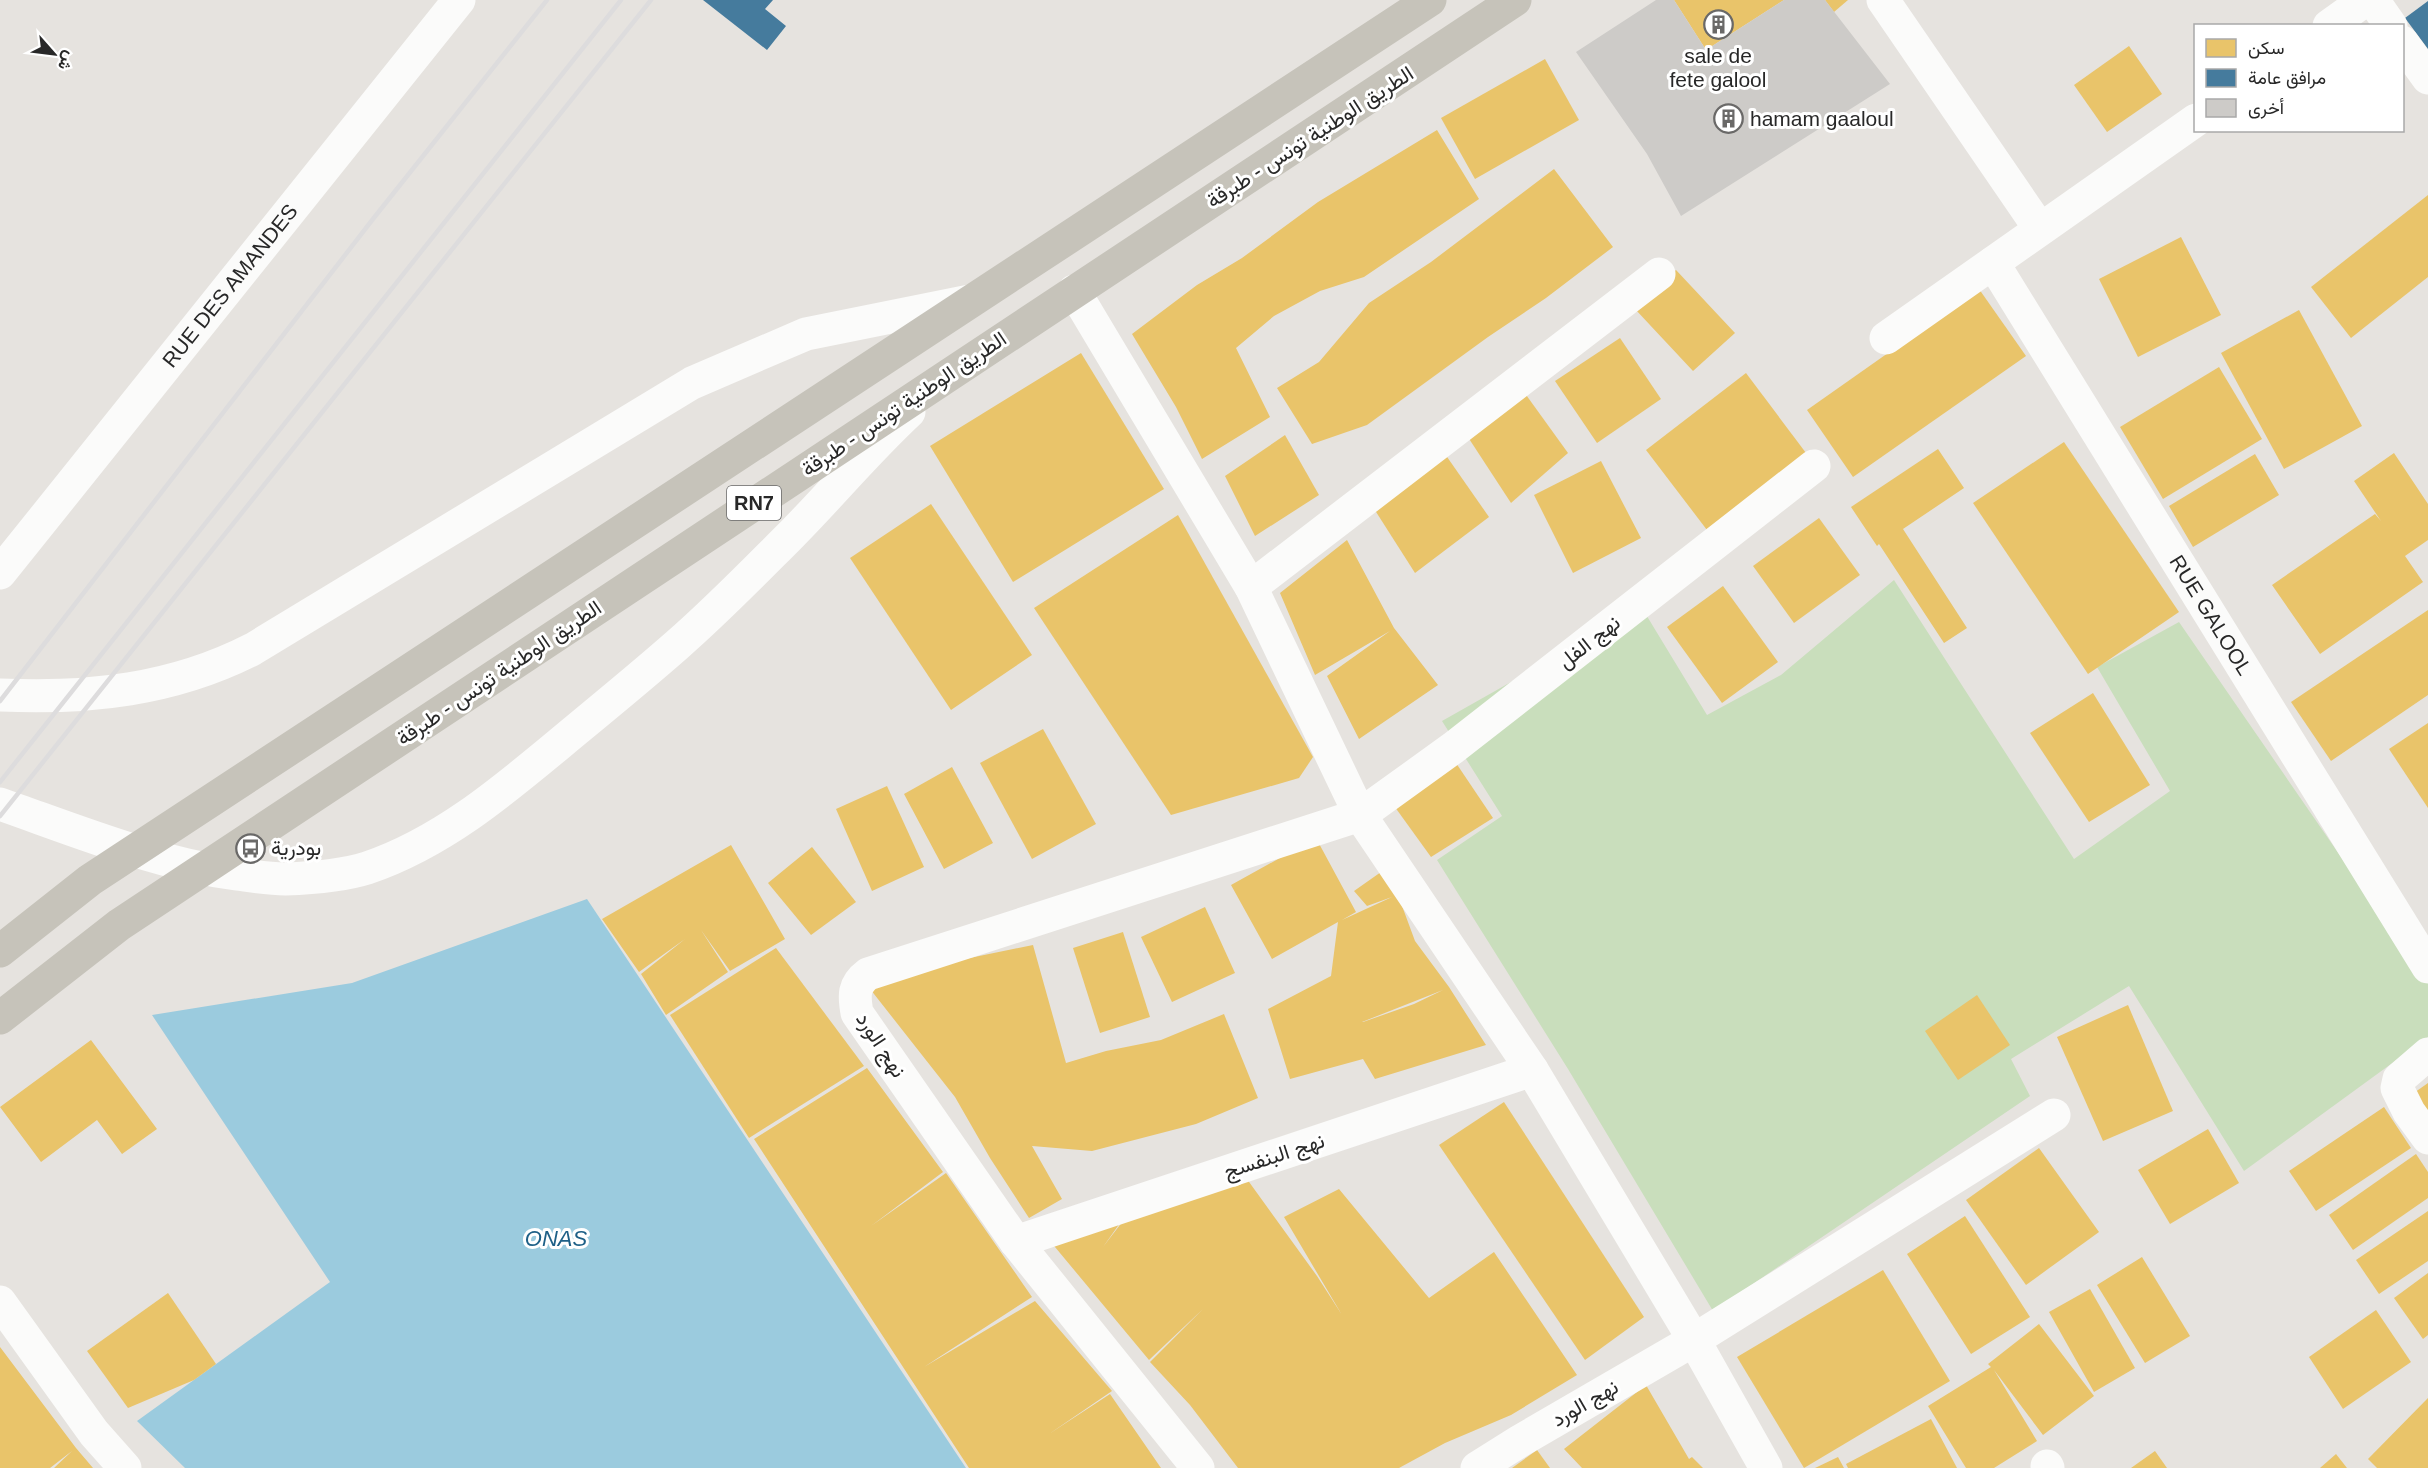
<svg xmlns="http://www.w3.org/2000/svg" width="2428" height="1468" viewBox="0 0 2428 1468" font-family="Arial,Vazirmatn,sans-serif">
<rect width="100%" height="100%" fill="#e6e3df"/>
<!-- green -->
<path fill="#c9debc" d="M1894 580 2074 859 2170 791 2097 667 2179 622 2428 983V1037L2244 1171 2129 986 2011 1059 2030 1096 1713 1311 1568 1069 1437 860 1502 816 1442 721 1642 608 1707 715 1781 675Z"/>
<!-- water -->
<path fill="#9bcbde" d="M587 899 966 1468H185L137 1421 330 1282 152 1015 352 983Z"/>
<!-- homes -->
<g fill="#e9c46a" fill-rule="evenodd">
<path d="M1674 0H1784L1706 50Z"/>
<path d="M1825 0H1848L1834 12Z"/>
<path d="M2129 46 2162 94 2107 132 2074 85Z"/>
<path d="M1545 59 1579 120 1475 179 1441 118Z"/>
<path d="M1437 130 1479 199 1364 277 1320 291 1274 316 1236 348 1270 417 1202 459 1176 407 1132 334 1197 285 1242 258 1318 202Z"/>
<path d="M1554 169 1613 247 1546 298 1488 337 1367 425 1312 444 1277 388 1319 362 1369 303 1431 262Z"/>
<path d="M2428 195V277L2351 338 2311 287Z"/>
<path d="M2181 237 2221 315 2138 357 2099 279Z"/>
<path d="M1676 270 1735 333 1693 371 1635 309Z"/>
<path d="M1979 289 2026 356 1853 477 1807 410Z"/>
<path d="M2299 310 2362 426 2284 469 2221 353Z"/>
<path d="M1620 338 1661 399 1597 443 1555 381Z"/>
<path d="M1081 353 1164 489 1013 582 930 446Z"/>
<path d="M2219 367 2262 439 2163 499 2120 427Z"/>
<path d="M1746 373 1806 453 1707 530 1646 450Z"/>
<path d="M1524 392 1568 453 1511 503 1462 428Z"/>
<path d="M1285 435 1319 495 1255 536 1225 476Z"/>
<path d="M2064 442 2179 612 2088 674 1973 503Z"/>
<path d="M1938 449 1964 488 1903 529 1967 628 1944 643 1879 544 1877 546 1851 507Z"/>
<path d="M2394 453 2428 504V540L2405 556 2423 582 2320 654 2272 585 2375 514 2381 521 2354 481Z"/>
<path d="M1445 454 1489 517 1415 573 1371 504Z"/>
<path d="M2255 454 2279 495 2193 547 2169 506Z"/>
<path d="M1601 461 1641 538 1573 573 1534 495Z"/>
<path d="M931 504 1032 655 951 710 850 558Z"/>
<path d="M1178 515 1313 757 1299 778 1171 815 1034 608Z"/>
<path d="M1819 518 1860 575 1794 623 1753 566Z"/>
<path d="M1347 540 1394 628 1438 685 1359 739 1327 676 1390 631 1315 675 1280 593Z"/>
<path d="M1723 586 1778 662 1722 703 1667 627Z"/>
<path d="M2428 610V695L2331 761 2291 702Z"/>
<path d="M2093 693 2150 785 2089 822 2030 733Z"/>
<path d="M2428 723V808L2389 749Z"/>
<path d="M1043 729 1096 824 1032 859 980 763Z"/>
<path d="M1456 763 1493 818 1431 857 1392 803Z"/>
<path d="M952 767 993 843 944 869 904 794Z"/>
<path d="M887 786 924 867 872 891 836 809Z"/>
<path d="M1316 838 1356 912 1342 920 1392 897 1367 906 1354 891 1381 872 1398 895 1415 941 1449 987 1486 1045 1375 1079 1363 1059 1290 1079 1268 1009 1331 976 1338 922 1272 959 1231 885ZM1443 990 1414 1004 1363 1022H1362Z"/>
<path d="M731 845 785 939 730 971 701 930 728 972 666 1015 641 974 685 939 639 972 602 919Z"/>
<path d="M812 847 856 902 811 935 768 883Z"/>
<path d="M1205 907 1235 973 1172 1002 1141 937Z"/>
<path d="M1123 932 1150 1017 1100 1033 1073 948Z"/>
<path d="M1033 945 1066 1063 1106 1051 1161 1040 1224 1014 1258 1098 1196 1124 1092 1151 1032 1146 1062 1199 1029 1218 990 1158 955 1097 863 980Z"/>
<path d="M776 948 864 1066 749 1138 670 1015Z"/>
<path d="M1977 995 2010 1045 1958 1080 1925 1031Z"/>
<path d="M2128 1005 2173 1111 2103 1141 2057 1037Z"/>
<path d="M91 1040 157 1129 122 1154 97 1120 41 1162 0 1107Z"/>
<path d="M867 1068 943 1172 871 1226 946 1173 1032 1297 924 1367 1035 1301 1112 1391 1049 1434 1110 1394 1161 1468H969L754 1139Z"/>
<path d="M2428 1083V1116L2411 1095Z"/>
<path d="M1504 1102 1644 1317 1585 1360 1439 1145Z"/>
<path d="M2384 1107 2411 1148 2316 1211 2289 1171Z"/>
<path d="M2208 1129 2239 1183 2170 1224 2138 1170Z"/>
<path d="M2039 1148 2099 1232 2026 1285 1966 1200Z"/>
<path d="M2416 1154 2428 1172V1198L2353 1250 2329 1215Z"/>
<path d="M1239 1168 1317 1276 1342 1315 1284 1217 1339 1189 1429 1298 1494 1252 1577 1375 1511 1415 1445 1443 1399 1468H1238L1190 1405 1150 1362 1203 1309 1149 1360 1050 1241 1125 1216 1103 1247 1136 1204Z"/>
<path d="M2428 1211V1261L2379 1294 2356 1260Z"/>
<path d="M1965 1216 2030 1317 1971 1354 1907 1254Z"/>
<path d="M2142 1257 2190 1336 2145 1363 2097 1285Z"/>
<path d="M1883 1270 1950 1381 1804 1468 1737 1357Z"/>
<path d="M2428 1273V1335L2423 1339 2394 1298Z"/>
<path d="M2090 1289 2135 1368 2094 1392 2049 1312Z"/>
<path d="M168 1293 216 1364 194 1380 128 1408 87 1351Z"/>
<path d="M2376 1310 2411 1362 2343 1409 2309 1357Z"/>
<path d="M2039 1324 2094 1396 2043 1435 1994 1370 2037 1441 1994 1468H1966L1928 1406 1991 1367 1988 1364Z"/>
<path d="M0 1347 76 1448 93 1468H54L72 1451 50 1468H0Z"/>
<path d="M1646 1385 1689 1459 1692 1457 1703 1468H1582L1564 1449Z"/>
<path d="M2428 1398V1468H2377L2368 1459Z"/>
<path d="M1931 1419 1957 1468H1848L1846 1464Z"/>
<path d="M1537 1450 1550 1468H1512Z"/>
<path d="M2155 1451 2167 1468H2131Z"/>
<path d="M2336 1454 2347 1468H2320Z"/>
<path d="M1838 1457 1844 1468H1815Z"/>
</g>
<!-- public -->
<g fill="#457b9d">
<path d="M703 0H773L765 9 786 26 767 50Z"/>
<path d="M2428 1V49L2405 18Z"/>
</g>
<!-- building -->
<path fill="#cdcbc8" d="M1656 0H1674L1706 50 1784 0H1825L1890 84 1681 216 1647 154 1576 52Z"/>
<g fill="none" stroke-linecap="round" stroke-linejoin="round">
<!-- street -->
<g stroke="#fbfbfa" stroke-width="33">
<path d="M1883 0 2040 229"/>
<path d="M2373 0 2391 26"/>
<path d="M2329 26 2365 0"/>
<path d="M2402 42 2428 78"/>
<path id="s1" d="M1993 263 2428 967"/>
<path d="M1074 291 1251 587 1360 815 1532 1070 1694 1340 1766 1468"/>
<path d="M1886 338 2196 120"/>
<path id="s2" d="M0 573 459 0"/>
<path d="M1251 587 1659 274"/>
<path d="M2428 1054 2399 1079 2397 1088 2409 1112 2428 1138"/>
<path d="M1016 1242 1532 1070"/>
<path d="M2047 1466 2048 1468"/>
<path d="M1198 1468 1016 1242 857 1013C854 996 853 985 868 974L1360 815 1453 748 1814 466"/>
<path d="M1477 1468 1520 1441 1694 1340 2054 1115"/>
</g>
<!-- secondary -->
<g stroke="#fbfbfa" stroke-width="33">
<path d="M0 695C88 699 173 690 253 649L692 383 806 334 970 301"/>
<path d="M0 804C77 831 155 863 236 874 252 876 269 879 285 879 312 878 342 876 367 868 447 841 512 783 576 730 610 702 644 674 677 645 715 612 752 574 788 538 829 497 866 452 909 412"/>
<path d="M0 1302 94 1433 125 1468"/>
</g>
<!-- primary -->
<g stroke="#c6c3ba" stroke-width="33">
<path d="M0 951 90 880 1430 0"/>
<path d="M0 1018 119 925 1515 0"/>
</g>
<!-- rail -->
<g stroke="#dddcdd" stroke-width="4.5">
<path d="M0 701 373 219 547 0"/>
<path d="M0 782 621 0"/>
<path d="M0 816 651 0"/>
</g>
</g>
<!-- icons -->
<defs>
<symbol id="building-ring" viewBox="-11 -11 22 22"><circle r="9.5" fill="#fff" stroke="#6a6968" stroke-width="1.5"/><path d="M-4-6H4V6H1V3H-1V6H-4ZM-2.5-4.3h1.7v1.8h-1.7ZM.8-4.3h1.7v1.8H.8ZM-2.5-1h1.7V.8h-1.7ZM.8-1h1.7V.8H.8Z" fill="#6a6968"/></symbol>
<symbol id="bus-ring" viewBox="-11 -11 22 22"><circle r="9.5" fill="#fff" stroke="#6a6968" stroke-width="1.5"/><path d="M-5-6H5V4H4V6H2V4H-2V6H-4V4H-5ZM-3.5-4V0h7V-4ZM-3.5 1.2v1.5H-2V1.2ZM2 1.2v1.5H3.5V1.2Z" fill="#6a6968"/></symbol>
</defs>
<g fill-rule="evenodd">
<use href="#building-ring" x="1702" y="8" width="33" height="33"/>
<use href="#building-ring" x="1712" y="102" width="33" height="33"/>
<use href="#bus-ring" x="234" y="832" width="33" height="33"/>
</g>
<g text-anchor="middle" stroke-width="6" stroke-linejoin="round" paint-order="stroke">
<!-- shield labels -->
<rect fill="#fff" stroke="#686868" stroke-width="1.5" x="727" y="486" width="54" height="34" rx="4.5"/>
<g font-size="20" font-weight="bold" fill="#282828">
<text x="754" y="510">RN7</text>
</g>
<!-- poi labels -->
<g font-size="21" fill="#282828" stroke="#fff" text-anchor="start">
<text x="1718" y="63" text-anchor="middle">sale de<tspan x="1718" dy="24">fete galool</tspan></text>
<text x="1750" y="126">hamam gaaloul</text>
<text x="271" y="855">بودرية</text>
</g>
<!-- street labels -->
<g font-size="21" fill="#282828" stroke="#fff">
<text transform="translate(1310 137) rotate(-33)" y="7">الطريق الوطنية تونس - طبرقة</text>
<text dy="7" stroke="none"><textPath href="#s2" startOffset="368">RUE DES AMANDES</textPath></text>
<text transform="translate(904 404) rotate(-34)" y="7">الطريق الوطنية تونس - طبرقة</text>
<text dy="7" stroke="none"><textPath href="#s1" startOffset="414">RUE GALOOL</textPath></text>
<text transform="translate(1589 642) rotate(-38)" y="7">نهج الفل</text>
<text transform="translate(499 673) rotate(-34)" y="7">الطريق الوطنية تونس - طبرقة</text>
<text transform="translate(881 1045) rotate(57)" y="7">نهج الورد</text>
<text transform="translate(1274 1156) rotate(-18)" y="7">نهج البنفسج</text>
<text transform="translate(1585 1403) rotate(-30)" y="7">نهج الورد</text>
</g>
<!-- water labels -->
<g font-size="22" font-style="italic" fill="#1e6087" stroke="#fff">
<text x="556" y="1246">ONAS</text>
</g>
</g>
<!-- legend -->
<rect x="2194" y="24" width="210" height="108" fill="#ffffff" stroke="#a9a9a9" stroke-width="1.5"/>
<rect x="2206" y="39" width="30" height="18" fill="#e9c46a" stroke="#a9a9a9" stroke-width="1.5"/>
<text x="2248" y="54" font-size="18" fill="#282828">سكن</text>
<rect x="2206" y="69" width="30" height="18" fill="#457b9d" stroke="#a9a9a9" stroke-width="1.5"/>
<text x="2248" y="84" font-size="18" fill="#282828">مرافق عامة</text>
<rect x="2206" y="99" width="30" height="18" fill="#cdcbc8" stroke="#a9a9a9" stroke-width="1.5"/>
<text x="2248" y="114" font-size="18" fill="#282828">أخرى</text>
<!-- north arrow -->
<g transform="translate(54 54) rotate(118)" stroke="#ffffff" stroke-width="4.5" paint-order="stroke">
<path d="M0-4.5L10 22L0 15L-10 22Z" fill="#282828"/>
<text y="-9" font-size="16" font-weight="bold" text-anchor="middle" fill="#282828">ش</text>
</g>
</svg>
